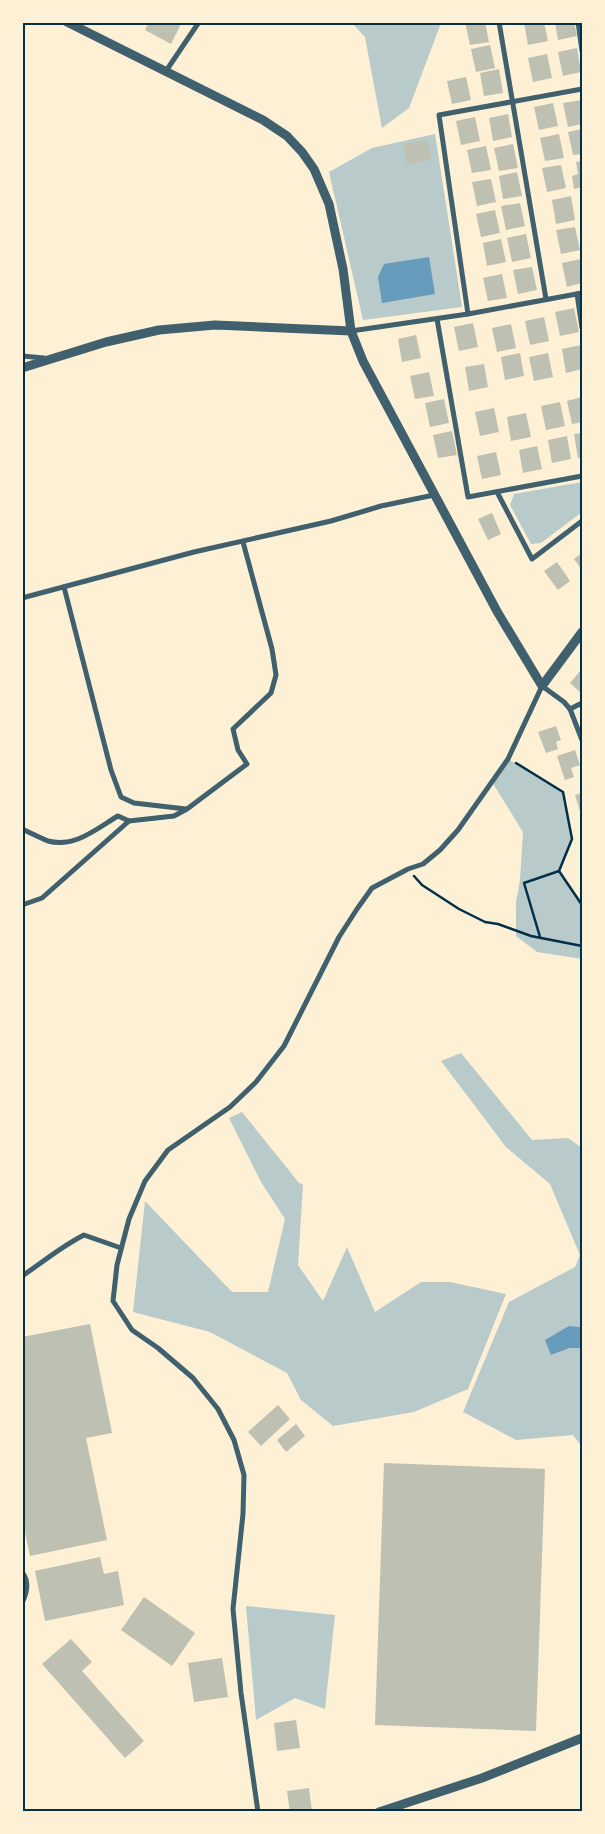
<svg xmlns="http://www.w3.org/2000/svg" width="605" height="1834" viewBox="0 0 605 1834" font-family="'IBM Plex Sans',sans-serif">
<rect width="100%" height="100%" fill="#fdf0d5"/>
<!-- green -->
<g fill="#b9caca">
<path d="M352 23H441L409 108 382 128 365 37Z"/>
<path d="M435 134 462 307 363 320 329 172 372 148Z"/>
<path d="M582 482V512L541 543 531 544 510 505 514 494Z"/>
<path d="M508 759 563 792 572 839 559 871 582 905V959L537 952 516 936V902L520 880 523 832 492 782Z"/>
<path d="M461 1053 532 1140 568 1138 582 1148V1327L569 1326 551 1355 570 1348H582V1447L573 1435 516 1440 463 1412 509 1302 575 1267 580 1255 550 1184 506 1147 441 1061Z"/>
<path d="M242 1112 299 1183 303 1184 298 1265 323 1301 347 1247 375 1312 421 1282H450L506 1294 468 1389 414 1412 333 1426 301 1400 287 1373 210 1332 133 1312 145 1201 232 1292H268L285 1219 261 1182 229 1118Z"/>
<path d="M246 1606 335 1615 325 1709 295 1698 256 1720Z"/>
</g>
<!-- water -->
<g fill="#669bbc">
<path d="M429 257 435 294 382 303 378 277 384 264Z"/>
<path d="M569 1326 582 1327V1348H570L551 1355 545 1340Z"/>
</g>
<!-- building -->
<g fill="#bec0b2">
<path d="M149 22H182L171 44 145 30Z"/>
<path d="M465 22H485L489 42 470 45Z"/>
<path d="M524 22H544L548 41 528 45Z"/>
<path d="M555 22H574L577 36 558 40Z"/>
<path d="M490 45 495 68 476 72 471 49Z"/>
<path d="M577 48 581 72 563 76 558 52Z"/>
<path d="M547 54 552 78 533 82 528 58Z"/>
<path d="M499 69 503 93 484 96 480 73Z"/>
<path d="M466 77 471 100 452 104 447 81Z"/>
<path d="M582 100V124L568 127 563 103Z"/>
<path d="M553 103 558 126 539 130 534 107Z"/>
<path d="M508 114 512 137 493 141 489 118Z"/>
<path d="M475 117 480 141 461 145 456 121Z"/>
<path d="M582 129V154L573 155 568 132Z"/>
<path d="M559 134 564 158 545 161 540 138Z"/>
<path d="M427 139 432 160 407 164 403 144Z"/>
<path d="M513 144 518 168 499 171 494 148Z"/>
<path d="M486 146 491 170 472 173 467 150Z"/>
<path d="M582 161V187L574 189 572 176 578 174 576 162Z"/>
<path d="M561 165 566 188 547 192 542 168Z"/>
<path d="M517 172 522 196 503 199 499 176Z"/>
<path d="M491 179 496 202 477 206 472 182Z"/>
<path d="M571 196 575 220 556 224 552 200Z"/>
<path d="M520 203 525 226 506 230 501 206Z"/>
<path d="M495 210 500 233 481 237 476 214Z"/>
<path d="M575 227 580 250 561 254 556 230Z"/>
<path d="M526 234 531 258 512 262 507 238Z"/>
<path d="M501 239 506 262 487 266 483 243Z"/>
<path d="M581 259 582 283 567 287 562 263Z"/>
<path d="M532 267 537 290 518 294 513 270Z"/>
<path d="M502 274 507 298 488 301 483 278Z"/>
<path d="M574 308 579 332 560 336 555 312Z"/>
<path d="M544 317 549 341 530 345 525 321Z"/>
<path d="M473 323 478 347 459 351 454 327Z"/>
<path d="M511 324 516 348 497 352 492 328Z"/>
<path d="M416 335 421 358 402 362 398 339Z"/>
<path d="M581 345 582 369 566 373 562 349Z"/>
<path d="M520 353 524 376 505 380 501 357Z"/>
<path d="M548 353 553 377 534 381 529 357Z"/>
<path d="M484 364 488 387 469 391 465 367Z"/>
<path d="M429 372 434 396 415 399 410 376Z"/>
<path d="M582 397V422L572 424 567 401Z"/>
<path d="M444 399 449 423 430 427 425 403Z"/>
<path d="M560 402 565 426 546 430 541 406Z"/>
<path d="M494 408 499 432 480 436 475 412Z"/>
<path d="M526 413 531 437 511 441 507 417Z"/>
<path d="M452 431 457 455 438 458 433 435Z"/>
<path d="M582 433V457L578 458 574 434Z"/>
<path d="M567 436 571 459 552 463 548 440Z"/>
<path d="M537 446 542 469 523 473 519 450Z"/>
<path d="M496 452 501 475 482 479 477 456Z"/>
<path d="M492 513 501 534 488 540 478 519Z"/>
<path d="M582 553V570L574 559Z"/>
<path d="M557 562 570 581 558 590 544 571Z"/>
<path d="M580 671 582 673V694L570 683Z"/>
<path d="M556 726 561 740 556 742 558 749 546 753 538 732Z"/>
<path d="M575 750 580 765 571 768 574 777 565 780 557 756Z"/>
<path d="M582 793V818L575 795Z"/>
<path d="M90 1324 112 1433 86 1438 107 1540 30 1556 22 1518V1337Z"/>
<path d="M278 1405 290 1419 261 1446 248 1432Z"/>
<path d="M296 1424 305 1436 286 1452 277 1440Z"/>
<path d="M384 1463 545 1469 536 1731 375 1725Z"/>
<path d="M100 1557 104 1574 118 1571 124 1605 45 1621 35 1571Z"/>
<path d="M144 1597 195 1633 172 1666 121 1630Z"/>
<path d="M71 1639 92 1662 82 1671 144 1741 125 1758 42 1664Z"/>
<path d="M222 1658 228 1697 194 1702 188 1663Z"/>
<path d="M296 1720 300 1748 277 1751 274 1723Z"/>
<path d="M309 1788 312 1812H290L287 1791Z"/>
</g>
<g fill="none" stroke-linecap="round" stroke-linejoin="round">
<!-- path -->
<g stroke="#003049" stroke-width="2.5">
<path d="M516 763 563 792 572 839 559 871 582 905"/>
<path d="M414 876 422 885 459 909 485 922 498 924 531 936 582 946"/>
<path d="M540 937 524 883 559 871"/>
</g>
<!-- minor -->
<g stroke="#3f606c" stroke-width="5">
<path d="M499 22 546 299"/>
<path d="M578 22 582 51"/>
<path d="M166 71 199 22"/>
<path d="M577 294 582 328"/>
<path d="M468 314 439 115 582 89"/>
<path d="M437 319 468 497 582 476"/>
<path d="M351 331 468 314 582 293"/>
<path d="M22 356 44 358"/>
<path d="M497 492 532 559 582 521"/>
<path d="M64 587 111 770 121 797 134 803 186 809"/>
<path d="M22 598 194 552 331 521 381 506 434 495"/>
<path d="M570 709 582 740"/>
<path d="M22 829C31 833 40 838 48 841 75 848 96 829 118 816L129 821 174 816 187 809 247 764 238 750 233 729 271 693 276 675 272 649 243 542"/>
<path d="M22 905 42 898 129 821"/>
<path d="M22 1276C43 1262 62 1246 84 1235L121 1248"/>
<path d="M22 1572C30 1582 27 1593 22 1603"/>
<path d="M258 1812 241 1693 233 1609 243 1514 244 1475 234 1440 218 1409 193 1378 158 1348 132 1330 113 1301 117 1265 129 1219 145 1181 168 1150 230 1107 256 1082 284 1046 339 937 357 909 372 888 408 869 423 864 440 850 458 830 508 759 542 686 564 702 570 709 582 703"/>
</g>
<!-- tertiary -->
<g stroke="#3f606c" stroke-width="9">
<path d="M67 22 263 120 287 136 302 152 314 169 329 204 343 269 351 331 363 361 498 613 542 686 582 632"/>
<path d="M22 368 106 342 159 330 215 325 351 331"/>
<path d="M379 1812 482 1778 582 1738"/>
</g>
</g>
<!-- border -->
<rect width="605" height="1834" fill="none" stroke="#fdf0d5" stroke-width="48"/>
<rect x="24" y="24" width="557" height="1786" fill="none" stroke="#003049" stroke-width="2"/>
</svg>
